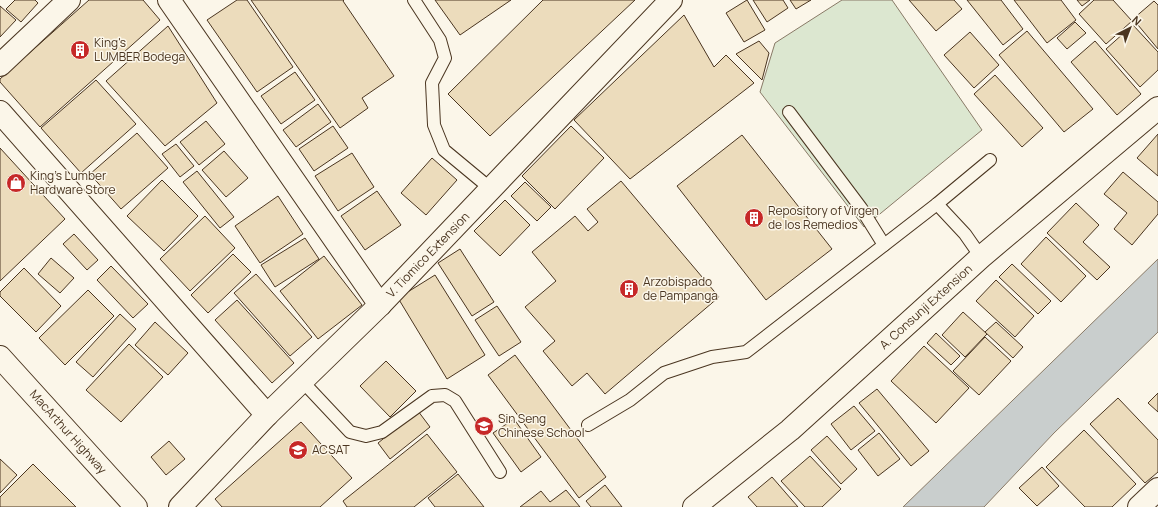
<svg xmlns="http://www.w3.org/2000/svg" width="1158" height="507" viewBox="0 0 1158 507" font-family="Manrope,sans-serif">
<rect width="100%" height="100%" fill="#fbf6e9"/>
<!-- green -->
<path fill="#dce7d0" stroke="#887966" d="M842 0H892L982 130 864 227 760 92 775 43Z"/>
<!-- water -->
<path fill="#c9cecd" stroke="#887966" d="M1158 259V332L1054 433 984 507H903Z"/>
<!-- building -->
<g fill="#ecdcbc" stroke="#4a3520">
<path d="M15 0H35L38 3 21 22 6 9Z"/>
<path d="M89 0H143L160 20 40 127 0 82V79Z"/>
<path d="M237 0H247L293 67 257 92 207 20Z"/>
<path d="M251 0H344L343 1 394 76 362 98 368 108 340 128Z"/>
<path d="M435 0H511L460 35Z"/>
<path d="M543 0H635L490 136 448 94Z"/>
<path d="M747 0 765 30 744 42 726 13Z"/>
<path d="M753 0H783L788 8 767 22Z"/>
<path d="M790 0H811L796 9Z"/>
<path d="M909 0H954L962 9 936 31Z"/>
<path d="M967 0H1001L1023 29 1003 45Z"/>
<path d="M1014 0H1061L1076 20 1047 43Z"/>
<path d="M1077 0H1090L1082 6Z"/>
<path d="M1094 0H1113L1132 21 1106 44 1079 14Z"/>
<path d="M1154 1 1158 5V49L1133 19Z"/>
<path d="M0 6 16 20 0 37Z"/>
<path d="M684 15 714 67 726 55 754 83 630 179 574 120Z"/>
<path d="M1075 22 1086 33 1067 49 1057 38Z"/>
<path d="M1133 25 1158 52V70L1140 87 1106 49Z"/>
<path d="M168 26 217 103 165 146 106 81Z"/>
<path d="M1027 31 1093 109 1064 132 999 55Z"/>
<path d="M970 32 999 65 974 88 944 55Z"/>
<path d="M759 41 769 53 762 80 736 54Z"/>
<path d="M1095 41 1141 94 1117 115 1071 62Z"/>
<path d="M295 72 315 100 281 124 261 96Z"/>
<path d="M995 75 1043 128 1022 147 974 94Z"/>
<path d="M96 80 136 124 81 173 41 128Z"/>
<path d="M318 104 331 122 296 147 283 130Z"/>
<path d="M206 121 225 144 199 165 180 142Z"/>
<path d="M333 126 348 148 314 171 299 149Z"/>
<path d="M571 126 604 158 555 209 522 176Z"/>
<path d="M137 133 168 168 121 209 90 174Z"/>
<path d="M1158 134V176L1137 158Z"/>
<path d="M742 135 832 249 766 300 677 186Z"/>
<path d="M176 144 194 166 180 177 162 154Z"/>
<path d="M0 148 65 219 0 281Z"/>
<path d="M224 151 248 178 226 197 202 170Z"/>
<path d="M352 153 374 187 338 211 315 176Z"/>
<path d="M432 158 457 180 426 215 401 193Z"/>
<path d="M197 171 234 217 220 228 183 182Z"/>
<path d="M1123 172 1158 202V214L1132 245 1114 229 1127 213 1104 194Z"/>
<path d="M162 180 198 216 164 251 127 216Z"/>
<path d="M621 181 719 297 605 394 587 373 572 386 543 351 555 341 525 307 556 281 532 252 575 216 588 231 598 222 587 209Z"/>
<path d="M525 182 551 207 537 221 511 196Z"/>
<path d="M377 191 401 225 365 250 341 216Z"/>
<path d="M278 196 303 234 260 263 235 226Z"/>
<path d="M505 200 530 225 500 256 474 231Z"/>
<path d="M1076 203 1099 225 1083 242 1110 267 1097 280 1047 233Z"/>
<path d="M205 216 235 248 190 291 160 259Z"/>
<path d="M74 234 98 260 87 270 63 244Z"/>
<path d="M1046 237 1086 276 1061 302 1021 264Z"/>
<path d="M305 238 319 259 275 287 261 265Z"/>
<path d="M460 249 494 302 472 316 438 263Z"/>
<path d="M233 254 251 272 208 313 191 295Z"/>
<path d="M324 256 362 305 318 339 280 291Z"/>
<path d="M51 258 74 278 60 293 38 274Z"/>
<path d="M1012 264 1051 301 1038 314 999 277Z"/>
<path d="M111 266 148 304 133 318 97 280Z"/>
<path d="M24 268 61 306 36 332 0 296V292Z"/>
<path d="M256 274 312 337 290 356 234 293Z"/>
<path d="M435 275 485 355 447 379 398 298Z"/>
<path d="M996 280 1034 316 1015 337 976 301Z"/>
<path d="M88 290 114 316 65 365 39 338Z"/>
<path d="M237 300 294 363 272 383 215 320Z"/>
<path d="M497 306 521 342 499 356 475 320Z"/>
<path d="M963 312 987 334 965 357 942 335Z"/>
<path d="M120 314 136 329 93 377 76 362Z"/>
<path d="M155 322 188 353 168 375 135 345Z"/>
<path d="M996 322 1023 347 1013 358 985 332Z"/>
<path d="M936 333 960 356 951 365 927 343Z"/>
<path d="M985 337 1011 361 979 395 953 371Z"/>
<path d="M129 344 163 377 121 422 86 390Z"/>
<path d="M924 346 969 388 936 423 891 381Z"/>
<path d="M515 355 606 477 579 498 488 375Z"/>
<path d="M386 361 416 391 390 417 360 386Z"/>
<path d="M877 389 929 451 911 466 859 403Z"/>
<path d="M1158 393V412L1148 403Z"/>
<path d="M1118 398 1158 440V472L1145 483 1090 424Z"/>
<path d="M854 406 875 431 851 450 831 424Z"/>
<path d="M418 411 430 427 390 459 378 443Z"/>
<path d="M514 419 541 457 521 472 493 433Z"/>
<path d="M301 422 352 478 320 507H222L215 499Z"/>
<path d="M1084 430 1136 484 1112 507H1085L1046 467Z"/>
<path d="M879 433 900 459 878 476 858 450Z"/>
<path d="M427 434 457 472 414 507H347L343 501Z"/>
<path d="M827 436 857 469 841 484 811 450Z"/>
<path d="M169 441 185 459 166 475 151 457Z"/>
<path d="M810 456 841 489 822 507H805L781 481Z"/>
<path d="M0 459 17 475 0 493Z"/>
<path d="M33 464 76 507H0V497Z"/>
<path d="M1042 467 1059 486 1037 506 1019 488Z"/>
<path d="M458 474 484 507H435L428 498Z"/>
<path d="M772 477 798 507H757L748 497Z"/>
<path d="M605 485 622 507H591L586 501Z"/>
<path d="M566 490 580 507H520L541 491 550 502Z"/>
</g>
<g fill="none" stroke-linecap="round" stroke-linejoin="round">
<defs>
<g id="service">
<path d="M414 0 440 40 445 58 432 83 434 125 444 150 491 189"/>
<path d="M789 112 861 208 884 245"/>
<path d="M937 204 965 234 981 257"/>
<path d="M303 382 350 432 366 436 382 432 432 396 445 395 455 401 500 472"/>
<path d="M588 425 630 400 664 373 712 357 746 352 937 204 990 160"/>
</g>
<g id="minor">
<path d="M169 0 380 305"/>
<path d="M0 65 69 0"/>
<path d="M0 112 267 415"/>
<path d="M180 507 267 415 380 305 671 0"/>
<path d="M1139 507 1158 489"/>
</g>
<path id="secondary" d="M694 507 790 430 981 257 1158 108"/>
<path id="trunk" d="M0 357 136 507"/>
</defs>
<!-- service casing -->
<use href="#service" stroke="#4a3520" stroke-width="14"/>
<!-- minor casing -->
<use href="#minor" stroke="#4a3520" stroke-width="24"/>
<!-- secondary casing -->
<use href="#secondary" stroke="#4a3520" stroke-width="24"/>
<!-- trunk casing -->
<use href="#trunk" stroke="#4a3520" stroke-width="24"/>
<!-- service -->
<use href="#service" stroke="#fbf6e9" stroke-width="12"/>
<!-- minor -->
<use href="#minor" stroke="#fbf6e9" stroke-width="22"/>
<!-- secondary -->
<use href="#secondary" stroke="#fbf6e9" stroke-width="22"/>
<!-- trunk -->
<use href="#trunk" stroke="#fbf6e9" stroke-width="22"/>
</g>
<!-- icons -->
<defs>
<symbol id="building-disc" viewBox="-11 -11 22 22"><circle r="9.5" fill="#c62828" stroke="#fbf6e9"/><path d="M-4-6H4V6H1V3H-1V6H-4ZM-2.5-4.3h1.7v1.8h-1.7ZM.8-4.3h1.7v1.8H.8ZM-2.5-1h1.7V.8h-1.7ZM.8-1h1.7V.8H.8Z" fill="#fff"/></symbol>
<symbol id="shop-disc" viewBox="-11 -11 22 22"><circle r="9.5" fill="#c62828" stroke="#fbf6e9"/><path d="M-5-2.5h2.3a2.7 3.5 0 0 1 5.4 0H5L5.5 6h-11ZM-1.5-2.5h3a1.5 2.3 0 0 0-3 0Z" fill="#fff"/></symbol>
<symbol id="school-disc" viewBox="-11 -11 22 22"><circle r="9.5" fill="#c62828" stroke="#fbf6e9"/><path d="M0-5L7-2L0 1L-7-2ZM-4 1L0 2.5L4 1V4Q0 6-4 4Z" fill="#fff"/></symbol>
<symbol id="university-disc" viewBox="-11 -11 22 22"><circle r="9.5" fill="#c62828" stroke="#fbf6e9"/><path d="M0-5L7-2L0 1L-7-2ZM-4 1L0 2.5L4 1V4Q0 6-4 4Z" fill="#fff"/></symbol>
</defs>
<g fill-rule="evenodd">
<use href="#building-disc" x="69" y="39" width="22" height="22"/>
<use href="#shop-disc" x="5" y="172" width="22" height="22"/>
<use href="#building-disc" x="743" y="207" width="22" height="22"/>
<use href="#building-disc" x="618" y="278" width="22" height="22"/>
<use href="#school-disc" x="473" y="415" width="22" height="22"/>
<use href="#university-disc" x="287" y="439" width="22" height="22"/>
</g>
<g text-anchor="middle" stroke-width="3" stroke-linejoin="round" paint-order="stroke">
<!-- poi labels -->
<g font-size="12" fill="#4a3520" stroke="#fbf6e9" text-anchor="start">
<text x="94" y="47">King's<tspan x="94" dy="14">LUMBER Bodega</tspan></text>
<text x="30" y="180">King's Lumber<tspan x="30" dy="14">Hardware Store</tspan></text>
<text x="768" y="215">Repository of Virgen<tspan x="768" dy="14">de los Remedios</tspan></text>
<text x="643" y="286">Arzobispado<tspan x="643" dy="14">de Pampanga</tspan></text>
<text x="498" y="423">Sin Seng<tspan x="498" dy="14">Chinese School</tspan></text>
<text x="312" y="454">ACSAT</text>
</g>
<!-- street labels -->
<g font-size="12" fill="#4a3520" stroke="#fbf6e9">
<text transform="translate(428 255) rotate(-46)" y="4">V. Tiomico Extension</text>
<text transform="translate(926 307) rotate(-42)" y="4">A. Consunji Extension</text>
<text transform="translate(68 432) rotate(48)" y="4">MacArthur Highway</text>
</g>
</g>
<!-- north arrow -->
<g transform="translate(1130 28) rotate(42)" stroke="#fbf6e9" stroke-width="3" paint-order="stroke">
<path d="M0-3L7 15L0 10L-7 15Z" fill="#4a3520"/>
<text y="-6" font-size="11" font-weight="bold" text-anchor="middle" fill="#4a3520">N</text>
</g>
</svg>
